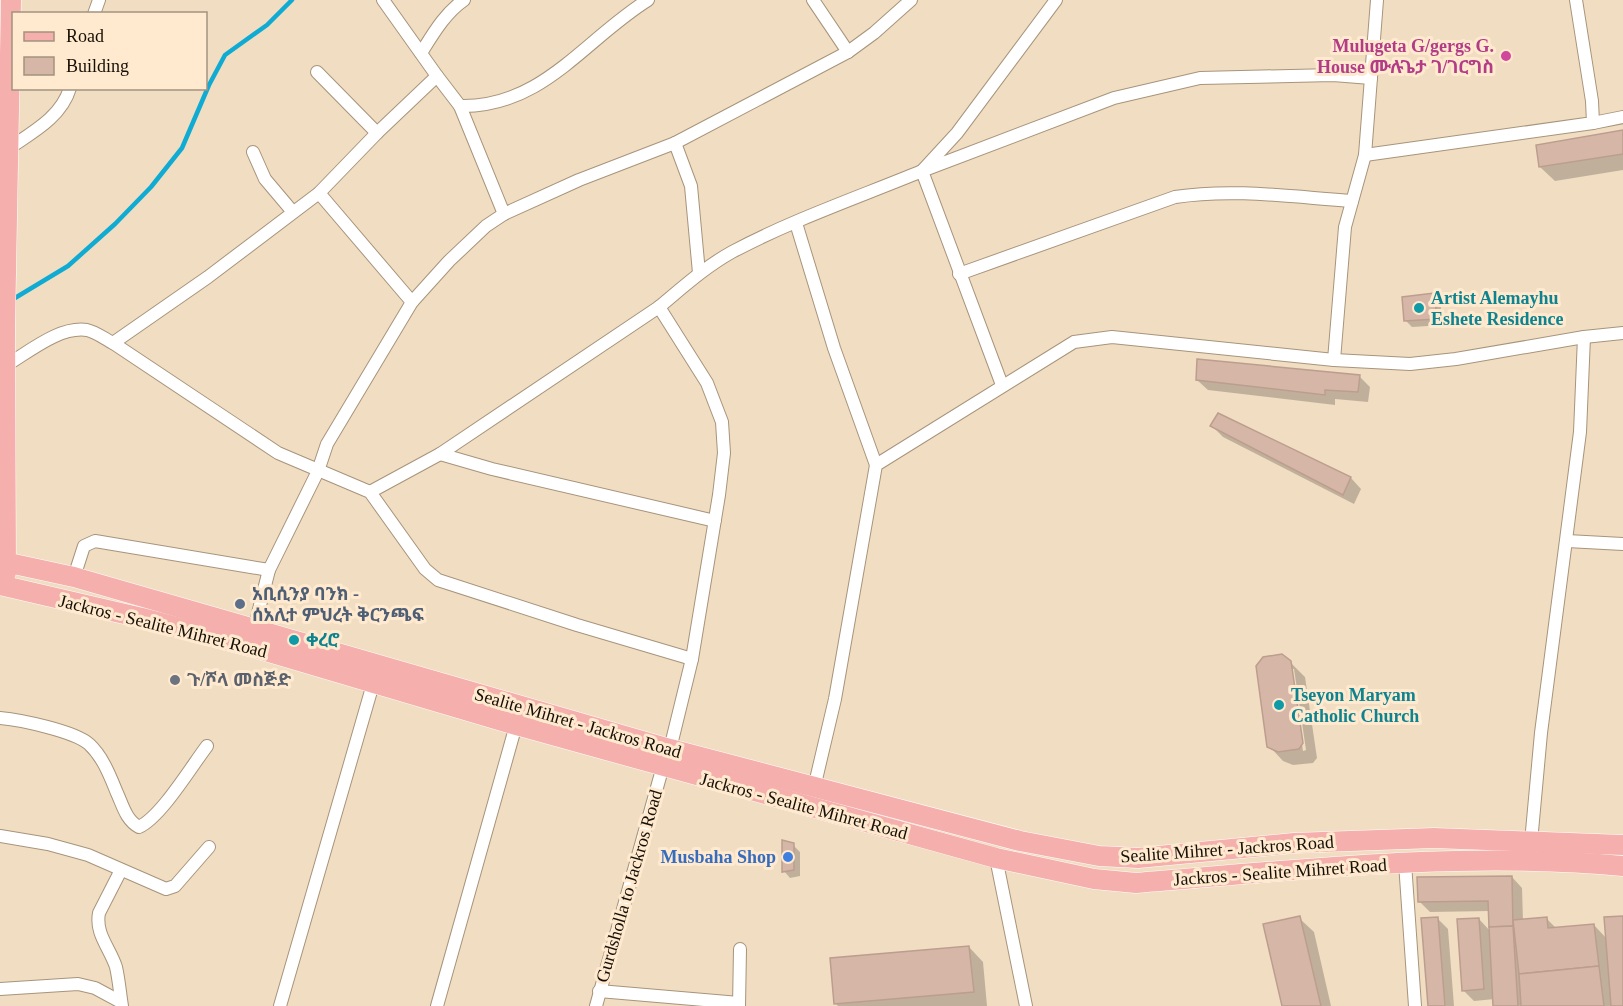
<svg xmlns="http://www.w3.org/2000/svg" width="1623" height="1006" viewBox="0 0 1623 1006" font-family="'Times New Roman','Noto Sans Ethiopic',serif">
<rect width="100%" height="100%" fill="#f1ddc2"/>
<!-- shadow -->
<g fill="#0003" fill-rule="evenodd">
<path d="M1623 131V170L1555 181 1540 167Z"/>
<path d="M1433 294 1440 301 1443 325 1412 327 1406 321Z"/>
<path d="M1360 377 1370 387 1368 402 1335 399V405L1208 390 1197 380Z"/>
<path d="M1212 426 1351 478 1361 489 1354 504 1223 437Z"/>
<path d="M1290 662 1305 677 1317 758 1313 763 1293 765 1283 761 1269 746ZM1291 669H1294L1306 750 1303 751Z"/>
<path d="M793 845 800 852V876L790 878 784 871Z"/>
<path d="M1512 877 1522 888 1523 921 1546 918 1557 929 1594 925 1607 939 1623 917V1006H1495V999L1474 1001 1463 990 1479 919 1491 932 1490 911 1430 912 1419 901Z"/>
<path d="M1299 918 1314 932 1331 1006H1283Z"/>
<path d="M1437 918 1448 929 1454 1006H1430Z"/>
<path d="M969 947 983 962 987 1006H838L836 1004Z"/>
</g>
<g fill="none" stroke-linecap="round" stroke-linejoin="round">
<!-- stream -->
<path stroke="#10abd3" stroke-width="4.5" d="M10 301 68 266 115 224 151 187 182 148 209 85 225 55 267 25 292 0"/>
</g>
<!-- building -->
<g fill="#d6b7a7" stroke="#bc9e8e" stroke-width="1.5">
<path d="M1623 130V154L1539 167 1536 145Z"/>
<path d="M1434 293 1437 319 1404 321 1402 297Z"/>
<path d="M1197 359 1360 375 1358 392 1325 390V395L1196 380Z"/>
<path d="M1218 413 1351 477 1343 495 1210 426Z"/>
<path d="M1282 654 1291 661 1303 743 1299 749 1278 752 1267 747 1256 666 1263 657Z"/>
<path d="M782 840 794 843V870L782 872Z"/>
<path d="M1512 876 1513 926 1489 927 1488 901 1418 902 1417 877Z"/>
<path d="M1300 916 1321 1006H1282L1263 924Z"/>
<path d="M1623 916V1006H1611L1604 917Z"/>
<path d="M1438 917 1445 1006H1428L1421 918Z"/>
<path d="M1547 917 1548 928 1594 924 1599 966 1519 974 1513 920Z"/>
<path d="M1479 918 1484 989 1462 991 1457 919Z"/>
<path d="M1513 926 1518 1006H1493L1489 927Z"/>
<path d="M969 946 974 992 834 1004 830 958Z"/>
<path d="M1599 966 1604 1006H1521L1519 974Z"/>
</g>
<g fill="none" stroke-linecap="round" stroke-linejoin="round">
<defs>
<g id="minor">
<path d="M383 0 437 76 460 106C542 108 585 39 648 0"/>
<path d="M813 0 848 52"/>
<path d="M1056 0 957 133 922 171 1114 98 1200 78 1333 75 1371 78"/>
<path d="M94 14 99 0"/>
<path d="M421 53C433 34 445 13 464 0"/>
<path d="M317 72 377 133"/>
<path d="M460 106 504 214"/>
<path d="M1593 123 1623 117"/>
<path d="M675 143 848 52 874 33 911 0"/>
<path d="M8 149C31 133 61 118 70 88"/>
<path d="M253 152 265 179 292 211"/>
<path d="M1365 155 1593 123 1592 101 1576 0"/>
<path d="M319 193 412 302"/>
<path d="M796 223 834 348 876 465"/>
<path d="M959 274 1175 197C1233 188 1293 197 1352 201"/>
<path d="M659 307C682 288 705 267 732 252 792 220 859 197 922 171L1002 385"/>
<path d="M113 343 208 277 319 193 377 133 437 76"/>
<path d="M1334 360 1345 227 1365 155 1377 0"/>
<path d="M5 366C29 352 59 326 87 330 96 332 105 339 113 343L278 453 370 492 425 569 438 580 577 625 692 659"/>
<path d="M370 492 440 454"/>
<path d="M1567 541 1623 544"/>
<path d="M74 577 84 546 95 541 269 570"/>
<path d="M254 629 269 570 318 471 327 444 412 302 449 261 486 226 504 214 579 180 675 143 691 186 699 273"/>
<path d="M0 718C21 720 74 731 89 744 103 757 110 776 117 793 123 806 126 820 139 827 161 817 191 767 207 746"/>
<path d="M814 788 835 699 876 465 1074 342 1112 337 1334 360 1410 364 1456 359 1584 337 1623 333"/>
<path d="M0 836 48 844 88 855 166 889 175 886 209 847"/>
<path d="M1531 842 1541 733 1580 432 1584 337"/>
<path d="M996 858 1026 1006"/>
<path d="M1405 863 1415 1006"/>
<path d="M121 870 99 913C95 934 110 948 116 967 119 980 120 994 122 1006"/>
<path d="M0 989 78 984 95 988 121 1002"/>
<path d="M599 991 739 1003"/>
<path d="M280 1006 373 684"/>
<path d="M437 1006 516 725"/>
<path d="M596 1006 663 766 670 749 692 659 719 495 724 453 722 422 707 383 659 307 440 454 492 469 715 521"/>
<path d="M739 1006 740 949"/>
</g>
<g id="primary">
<path d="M0 561 74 577 670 749 1020 841 1099 856 1138 858 1294 843 1434 838 1623 845"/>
<path d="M6 573 5 327 11 0"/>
<path d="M0 585 142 618 249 646 516 725 996 858 1094 879 1136 883C1297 870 1461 851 1623 866"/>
</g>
</defs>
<!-- minor casing -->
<use href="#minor" stroke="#a7947b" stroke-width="14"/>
<!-- primary casing -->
<use href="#primary" stroke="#fff" stroke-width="21"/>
<!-- minor -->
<use href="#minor" stroke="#fff" stroke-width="12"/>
<!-- primary -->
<use href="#primary" stroke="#f5afad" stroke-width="20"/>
</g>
<!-- markers -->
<circle fill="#d1479c" stroke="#ffeacf" stroke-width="2" cx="1506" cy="56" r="6"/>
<g fill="#0f9aa8" stroke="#ffeacf" stroke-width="2">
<circle cx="1419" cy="308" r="6"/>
<circle cx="294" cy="640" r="6"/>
<circle cx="1279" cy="705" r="6"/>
</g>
<circle fill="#5c6f8a" stroke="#ffeacf" stroke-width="2" cx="240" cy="604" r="6"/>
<circle fill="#6b7280" stroke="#ffeacf" stroke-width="2" cx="175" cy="680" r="6"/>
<circle fill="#3f7fe0" stroke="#ffeacf" stroke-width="2" cx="788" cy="857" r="6"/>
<g text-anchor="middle" stroke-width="6" stroke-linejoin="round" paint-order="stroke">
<!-- hotel labels -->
<g font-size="18" font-weight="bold" fill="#b23c85" stroke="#ffeacf" text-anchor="end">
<text x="1494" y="52">Mulugeta G/gergs G.<tspan x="1494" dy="21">House ሙሉጌታ ገ/ገርግስ</tspan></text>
</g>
<!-- culture labels -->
<g font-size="18" font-weight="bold" fill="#0d838f" stroke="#ffeacf" text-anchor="start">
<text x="1431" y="304">Artist Alemayhu<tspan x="1431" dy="21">Eshete Residence</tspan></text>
<text x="306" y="646">ቀረሮ</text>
<text x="1291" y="701">Tseyon Maryam<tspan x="1291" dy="21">Catholic Church</tspan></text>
</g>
<!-- service labels -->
<g font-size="18" font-weight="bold" fill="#4e5e75" stroke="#ffeacf" text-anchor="start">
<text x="252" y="600">አቢሲንያ ባንክ -<tspan x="252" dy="21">ሰአሊተ ምህረት ቅርንጫፍ</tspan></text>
</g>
<!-- street labels -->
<g font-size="18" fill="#160f06" stroke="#ffeacf">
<text transform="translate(163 626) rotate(14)" y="6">Jackros - Sealite Mihret Road</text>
<text transform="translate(578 723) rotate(16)" y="6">Sealite Mihret - Jackros Road</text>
<text transform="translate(804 806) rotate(15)" y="6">Jackros - Sealite Mihret Road</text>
<text transform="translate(1227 849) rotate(-4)" y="6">Sealite Mihret - Jackros Road</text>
<text transform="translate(1280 872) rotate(-4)" y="6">Jackros - Sealite Mihret Road</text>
<text transform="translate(629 886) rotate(-74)" y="6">Gurdsholla to Jackros Road</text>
</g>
<!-- worship labels -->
<g font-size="18" font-weight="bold" fill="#5b616d" stroke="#ffeacf" text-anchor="start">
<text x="187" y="686">ጉ/ሾላ መስጅድ</text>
</g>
<!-- shop labels -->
<g font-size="18" font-weight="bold" fill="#366cbe" stroke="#ffeacf" text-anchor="end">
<text x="776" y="863">Musbaha Shop</text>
</g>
</g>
<!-- legend -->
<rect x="12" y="12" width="195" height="78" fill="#ffeacf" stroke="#a2927f" stroke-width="1.5"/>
<rect x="24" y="32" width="30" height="9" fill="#f5afad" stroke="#a2927f" stroke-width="1.5"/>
<text x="66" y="42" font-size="18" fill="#160f06">Road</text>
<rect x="24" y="57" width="30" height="18" fill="#d6b7a7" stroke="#a2927f" stroke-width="1.5"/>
<text x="66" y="72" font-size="18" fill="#160f06">Building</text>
</svg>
